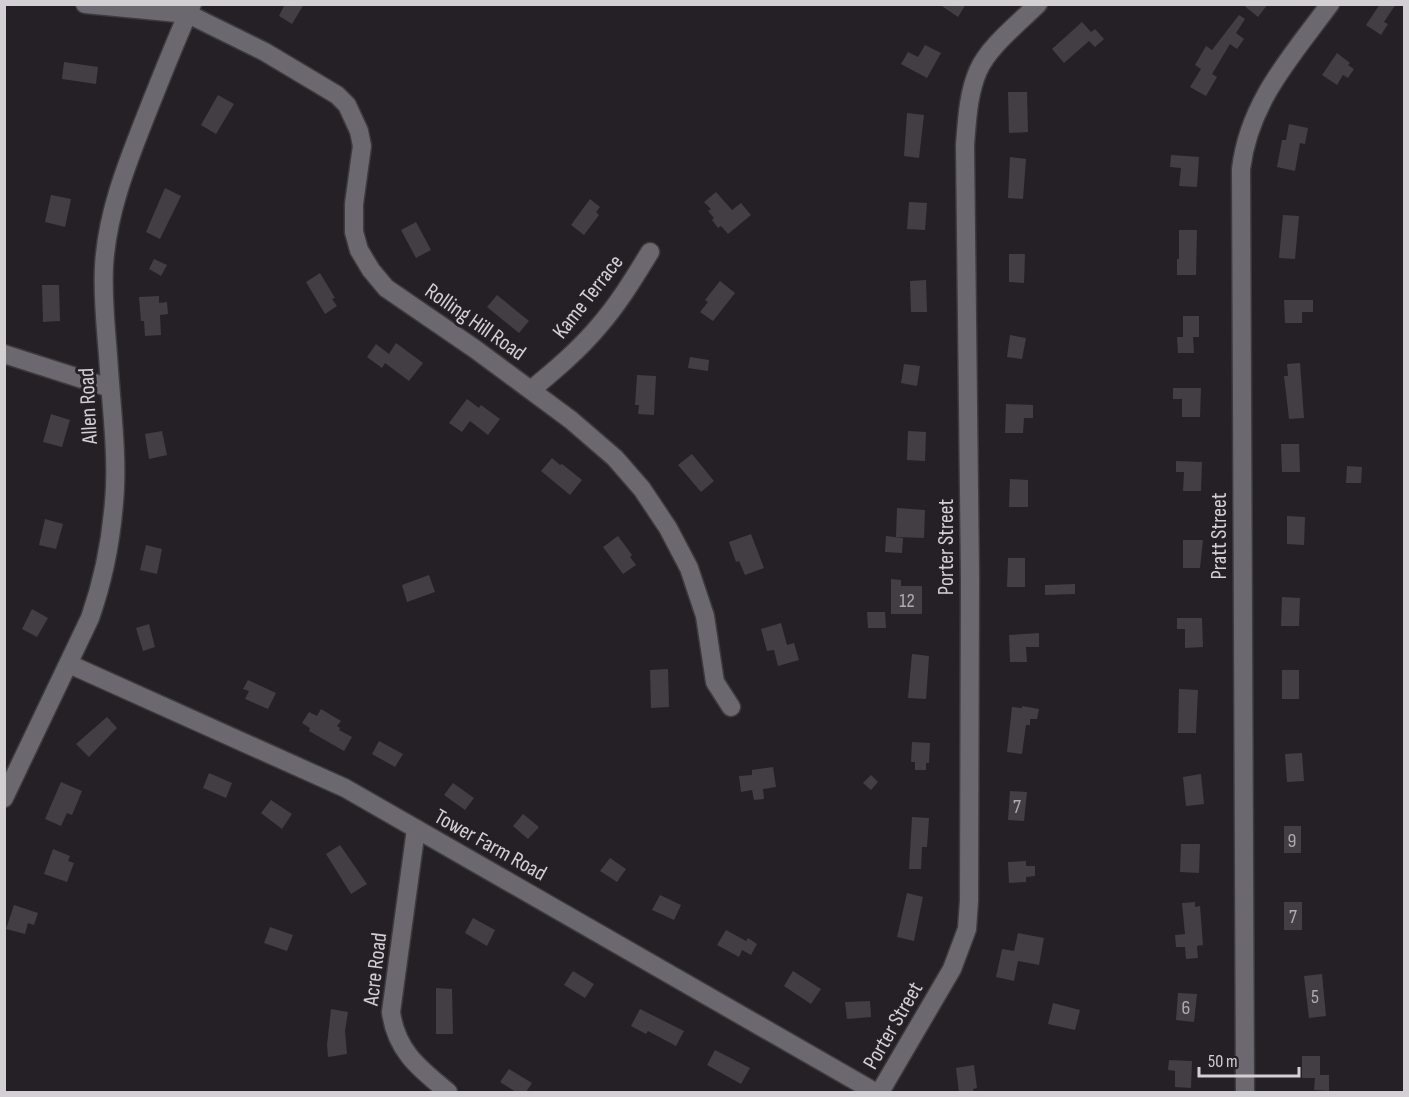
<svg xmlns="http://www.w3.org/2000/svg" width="1409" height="1097" viewBox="0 0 1409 1097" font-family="'Sofia Sans Condensed',sans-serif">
<rect width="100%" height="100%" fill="#242026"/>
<!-- building -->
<g fill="#423e44">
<path d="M285 4H304L292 24 279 16Z"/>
<path d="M939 4H966L958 17Z"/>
<path d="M1242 4H1268L1258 17Z"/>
<path d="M1380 4H1396L1384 22 1388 24 1381 35 1366 25Z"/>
<path d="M1239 15 1245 19 1236 33 1244 39 1237 49 1230 44 1212 74 1217 77 1206 96 1190 87 1201 69 1195 65 1206 46 1212 50Z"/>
<path d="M1082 22 1091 32 1095 29 1104 39 1095 47 1089 41 1064 63 1052 49Z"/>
<path d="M925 45 941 53 927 78 901 64 908 52 918 57Z"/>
<path d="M1337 53 1350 63 1348 65 1354 69 1348 78 1343 75 1337 85 1322 75Z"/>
<path d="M64 62 98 67 96 84 62 79Z"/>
<path d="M1008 92H1027L1028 132 1009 133Z"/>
<path d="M218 95 234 104 216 134 201 125Z"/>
<path d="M907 113 924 115 919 158 904 156Z"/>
<path d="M1289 124 1308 128 1305 144 1300 143 1295 171 1277 167 1282 140H1286Z"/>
<path d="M1171 155 1199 157 1197 187 1179 186 1181 168 1170 167Z"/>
<path d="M1010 157 1026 159 1023 199 1008 198Z"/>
<path d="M165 188 181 196 160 239 146 232Z"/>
<path d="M716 192 732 210 741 203 751 215 728 234 721 226 718 228 712 220 714 218 708 211 711 209 704 202Z"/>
<path d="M51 195 71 199 65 227 45 222Z"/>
<path d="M590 199 600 207 596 212 599 215 584 235 571 225Z"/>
<path d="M909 202 927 203 925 230 907 229Z"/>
<path d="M1283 215 1299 216 1295 259 1279 258Z"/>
<path d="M416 222 431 250 416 258 401 230Z"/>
<path d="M1179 230H1197L1196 275H1177V259H1179Z"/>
<path d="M1009 254H1025L1024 283 1009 282Z"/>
<path d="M154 259 167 265 161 276 149 269Z"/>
<path d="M320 273 335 298 332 299 337 306 325 314 306 282Z"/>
<path d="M926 280 927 312H911L910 281Z"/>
<path d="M720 281 735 293 713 321 700 312 708 302 705 300Z"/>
<path d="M42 285H59L60 321 43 322Z"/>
<path d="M497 295 529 321 519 333 487 307Z"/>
<path d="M159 296V303L167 302 168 314 160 315 161 335 145 336 144 321H141L139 297Z"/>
<path d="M1284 300H1313V312H1302V323H1285Z"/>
<path d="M1183 316H1199V337H1193L1194 353H1178L1177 337H1183Z"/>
<path d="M1010 335 1026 338 1022 359 1007 357Z"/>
<path d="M396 343 423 363 409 381 385 363 382 368 367 357 376 344 389 354Z"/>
<path d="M690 357 709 360 708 371 688 368Z"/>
<path d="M1300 363 1304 418 1289 419 1284 376H1288L1287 364Z"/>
<path d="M904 364 920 366 917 386 901 383Z"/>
<path d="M637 375 656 376 654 415 638 414 639 405H635Z"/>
<path d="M1173 388H1201L1200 417H1182V399H1173Z"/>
<path d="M467 399 479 408 481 405 500 419 488 435 470 421 462 432 449 423Z"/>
<path d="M1006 404 1033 405V418H1024L1023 433H1005Z"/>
<path d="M51 414 70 420 62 447 43 442Z"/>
<path d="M162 431 167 455 149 459 145 434Z"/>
<path d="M908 431 926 432 925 461 907 460Z"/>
<path d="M1281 444H1299L1300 472H1282Z"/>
<path d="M692 454 714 481 701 492 678 465Z"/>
<path d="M552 458 560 465 562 464 582 480 570 495 541 471Z"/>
<path d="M1176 461 1202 462 1201 491H1183L1184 472H1176Z"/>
<path d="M1347 466 1362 467 1361 483H1346Z"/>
<path d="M1010 479 1028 480V507H1009Z"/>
<path d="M897 508 925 510 924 538 896 537Z"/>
<path d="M1287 516 1305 517 1304 545 1287 544Z"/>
<path d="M45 519 63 524 56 549 39 545Z"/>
<path d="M751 534 764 568 745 575 739 561 736 562 729 542Z"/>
<path d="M618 536 632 555 630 557 636 565 623 574 603 547Z"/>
<path d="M886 536 903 538 902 553 885 552Z"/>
<path d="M1183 540H1203L1200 568H1183Z"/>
<path d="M146 545 162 549 157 574 140 570Z"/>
<path d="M1008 558H1025V587H1007Z"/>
<path d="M429 575 435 592 407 602 402 585Z"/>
<path d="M891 579 901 580V586H922V614H891Z"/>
<path d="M1075 584V594L1045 595V585Z"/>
<path d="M1282 597 1300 598 1299 626H1281Z"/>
<path d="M32 609 48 618 37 637 22 629Z"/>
<path d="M867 612H885L886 628H868Z"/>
<path d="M1177 618H1202L1203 647 1185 648V629H1177Z"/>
<path d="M781 623 787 645 794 643 799 660 778 666 774 650 767 651 761 629Z"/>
<path d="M149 624 155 647 143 651 136 628Z"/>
<path d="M1039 633V647H1026L1027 662H1010L1009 635Z"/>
<path d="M912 654 929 656 926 699 908 698Z"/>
<path d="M668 669 669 707 651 708 650 670Z"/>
<rect x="1282" y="670" width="17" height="29"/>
<path d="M248 680 276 693 268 709 245 699 249 691 243 689Z"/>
<path d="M1179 689 1198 690 1196 733H1178Z"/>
<path d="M1022 706 1039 709 1037 719H1030V725H1026L1022 754 1007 752 1012 707 1022 708Z"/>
<path d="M321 709 341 721 337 726 340 728 339 730 352 737 344 751 309 731 310 728 302 723 309 712 317 716Z"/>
<path d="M107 717 117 728 89 757 76 744Z"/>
<path d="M379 741 403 754 395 767 372 754Z"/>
<path d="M912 742 930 743 929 763H926V770H915V762H911Z"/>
<path d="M1302 753 1304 781 1287 782 1285 754Z"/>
<path d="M773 767 776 787 763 789 764 799 754 800 752 790 741 792 739 776 752 775V770Z"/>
<path d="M209 773 232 783 226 798 203 788Z"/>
<path d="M1201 774 1204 804 1186 806 1183 777Z"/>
<path d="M871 775 878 782 871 790 863 783Z"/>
<path d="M61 782 82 791 72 815 67 813 61 826 45 819Z"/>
<path d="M453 783 474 798 465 810 444 795Z"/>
<path d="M1010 791 1027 792 1024 821 1008 820Z"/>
<path d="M271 800 292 814 282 829 261 813Z"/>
<path d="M523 814 539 827 528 839 513 826Z"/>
<path d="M912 817 929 818 927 847H922L921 869H909Z"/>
<rect x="1284" y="826" width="17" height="27"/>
<path d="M1181 844H1200L1199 873 1180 872Z"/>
<path d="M340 845 367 884 351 894 326 854Z"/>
<path d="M53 849 70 856 68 861 74 863 67 882 44 874Z"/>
<path d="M610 858 626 869 617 882 600 871Z"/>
<path d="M1026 861V866H1035V876L1026 877V882L1009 883 1008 862Z"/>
<path d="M907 893 923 897 914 941 897 937Z"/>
<path d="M660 895 681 905 674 920 652 910Z"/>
<path d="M1195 902V907L1200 906 1203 945 1197 946 1198 958 1186 959 1185 947H1176L1175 935 1185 934 1182 903Z"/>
<rect x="1284" y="902" width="18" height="28"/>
<path d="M14 905 38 913 34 925 28 923 25 934 6 929Z"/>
<path d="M473 918 495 930 487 946 465 933Z"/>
<path d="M270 927 293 935 287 951 264 943Z"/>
<path d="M726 930 746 941 748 938 757 944 751 955 742 950 739 957 717 945Z"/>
<path d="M1018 933 1044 938 1039 965 1018 961 1014 981 996 977 1002 949 1014 951Z"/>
<path d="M573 971 594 984 585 998 564 985Z"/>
<path d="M793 971 821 989 811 1004 784 986Z"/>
<path d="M1322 974 1326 1016 1309 1018 1304 976Z"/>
<path d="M436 988 452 989 453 1034H436Z"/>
<path d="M1178 993 1197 994 1194 1022 1176 1020Z"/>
<path d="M870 1001 871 1017 847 1019 845 1002Z"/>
<path d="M1053 1003 1080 1010 1075 1030 1048 1024Z"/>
<path d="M331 1009 348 1012 345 1031 347 1054 328 1057 327 1045Z"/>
<path d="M640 1009 684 1031 676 1046 648 1031 646 1034 631 1026Z"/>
<path d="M715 1050 750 1068 741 1084 707 1065Z"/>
<path d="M1302 1056H1320V1075H1329V1091L1314 1090 1315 1078H1302Z"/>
<path d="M1169 1060 1192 1061 1191 1088 1175 1087V1071L1168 1070Z"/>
<path d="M974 1065 977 1088 973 1089 974 1092H959L956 1068Z"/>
<path d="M509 1069 532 1083 526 1092H516L500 1082Z"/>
</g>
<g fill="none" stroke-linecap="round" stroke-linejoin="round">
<defs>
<g id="minor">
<path d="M85 4 188 14 265 52 337 95 347 105 359 131 362 146 354 204V232L359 250 371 270 386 288 475 349 571 420 615 458 642 489 668 528 689 568 705 616 715 682 731 707"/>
<path d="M4 354 110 388"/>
<path d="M531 390C555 370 579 350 599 326 619 303 634 278 650 252"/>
<path d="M69 664 345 788 875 1092"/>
<path d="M4 798 90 618C103 581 111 541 114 502 118 461 112 412 109 370 107 336 102 301 104 266 107 214 126 166 145 118 160 80 175 42 192 4"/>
<path d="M416 829 391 1012C396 1051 420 1069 448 1092"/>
<path d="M880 1092 952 969 967 929 969 901 970 578 965 145C967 121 968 94 978 71 988 47 1019 23 1038 4"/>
<path d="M1245 1092 1241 169C1249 102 1291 57 1330 4"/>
</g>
</defs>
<!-- minor casing -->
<use href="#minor" stroke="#3d3a3e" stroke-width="21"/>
<!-- minor -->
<use href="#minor" stroke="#6c686f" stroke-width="18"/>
</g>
<g text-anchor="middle" stroke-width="6" stroke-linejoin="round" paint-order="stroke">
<!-- number labels -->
<g font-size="20" fill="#afacb0">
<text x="907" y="607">12</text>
<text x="1017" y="813">7</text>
<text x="1292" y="847">9</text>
<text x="1293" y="923">7</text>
<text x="1315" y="1003">5</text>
<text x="1186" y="1014">6</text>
</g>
<!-- street labels -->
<g font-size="22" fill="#d3d0d4" stroke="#242026">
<text transform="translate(587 296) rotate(-52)" y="8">Kame Terrace</text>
<text transform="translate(476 321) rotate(35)" y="8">Rolling Hill Road</text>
<text transform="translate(87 406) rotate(-93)" y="8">Allen Road</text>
<text transform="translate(1218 536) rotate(-90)" y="8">Pratt Street</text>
<text transform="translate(945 547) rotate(-90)" y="8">Porter Street</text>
<text transform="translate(491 844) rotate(29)" y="8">Tower Farm Road</text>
<text transform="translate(374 969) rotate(-83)" y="8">Acre Road</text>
<text transform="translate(892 1025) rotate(-60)" y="8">Porter Street</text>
</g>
</g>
<!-- border -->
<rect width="1409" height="1097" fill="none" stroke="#d3d0d4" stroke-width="12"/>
<!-- scale -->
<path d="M1199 1067v9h100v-9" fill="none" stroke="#d3d0d4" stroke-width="3"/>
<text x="1208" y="1067" font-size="18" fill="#d3d0d4" stroke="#242026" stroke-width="4.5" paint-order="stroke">50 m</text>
</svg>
